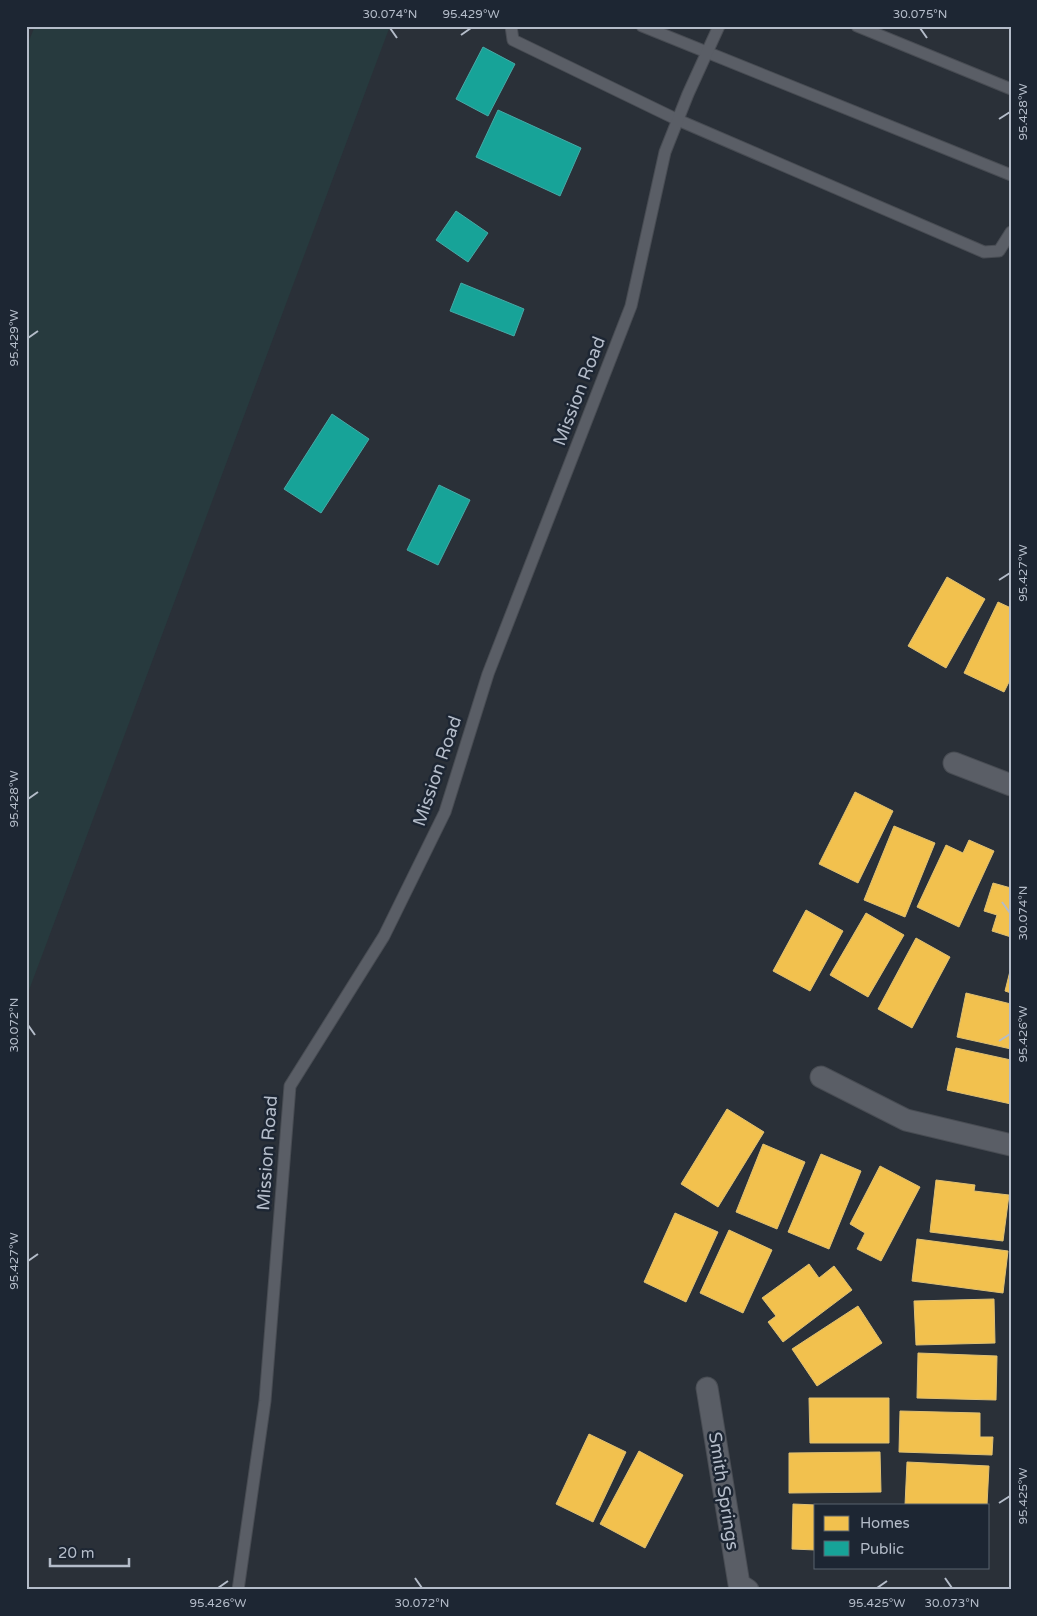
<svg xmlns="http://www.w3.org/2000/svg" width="1037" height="1616" viewBox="0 0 1037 1616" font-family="'Varela Round',sans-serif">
<rect width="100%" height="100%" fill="#2a3038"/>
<!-- green -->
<path fill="#273a3e" d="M35 26H390L26 998V48Z"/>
<!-- homes -->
<g fill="#f2c14e" stroke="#dfc073">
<path d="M947 577 985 599 946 668 908 646Z"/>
<path d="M998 602 1011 608V678L1004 692 964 673Z"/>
<path d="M855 792 893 811 858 883 819 864Z"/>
<path d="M894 826 935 843 905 917 864 900Z"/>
<path d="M969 840 994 851 959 927 917 907 946 845 963 853Z"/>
<path d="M993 883 1011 888V937L992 931 997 915 984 911Z"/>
<path d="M806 910 843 931 810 991 773 971Z"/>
<path d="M866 913 904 935 868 997 830 975Z"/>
<path d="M916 938 950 957 912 1028 878 1009Z"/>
<path d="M1011 967V993L1005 991Z"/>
<path d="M966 993 1011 1004V1049L957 1037Z"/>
<path d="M956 1048 1011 1060V1104L947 1090Z"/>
<path d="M727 1109 764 1132 718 1207 681 1184Z"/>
<path d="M763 1144 805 1162 777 1229 736 1212Z"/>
<path d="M821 1154 861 1171 829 1249 788 1232Z"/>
<path d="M880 1166 920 1187 881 1261 857 1249 865 1233 850 1224Z"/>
<path d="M936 1180 975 1185 974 1191 1009 1195 1003 1241 930 1232Z"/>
<path d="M675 1213 718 1232 686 1302 644 1282Z"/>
<path d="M729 1230 772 1250 743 1313 700 1293Z"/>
<path d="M917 1239 1008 1251 1003 1293 912 1281Z"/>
<path d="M809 1264 819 1278 834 1266 852 1290 783 1342 768 1322 776 1316 762 1298Z"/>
<path d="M994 1299 995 1343 916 1345 914 1301Z"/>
<path d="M858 1306 882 1343 817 1386 792 1349Z"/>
<path d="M918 1353 997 1356 996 1400 917 1398Z"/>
<path d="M809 1398H889V1443H810Z"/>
<path d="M900 1411 980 1413V1437H993L992 1455 899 1452Z"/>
<path d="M589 1434 626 1452 593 1522 556 1504Z"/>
<path d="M639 1451 683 1475 645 1548 600 1524Z"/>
<path d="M880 1452 881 1492 789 1493V1453Z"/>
<path d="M907 1462 989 1466 987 1505H905Z"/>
<path d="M793 1504 816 1505V1550L792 1549Z"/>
</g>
<!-- public -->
<g fill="#17a398" stroke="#46aaa7">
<path d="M483 47 515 64 488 116 456 99Z"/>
<path d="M498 110 581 148 560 196 476 157Z"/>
<path d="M456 211 488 233 468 262 436 240Z"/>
<path d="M461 283 524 309 514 336 450 311Z"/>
<path d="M332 414 369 439 321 513 284 489Z"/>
<path d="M439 485 470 500 438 565 407 550Z"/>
</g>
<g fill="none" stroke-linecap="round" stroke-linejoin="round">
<defs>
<g id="lane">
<path d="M511 26 513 40 678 120 984 252 999 251 1011 232"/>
<path d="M642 26 1011 175"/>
<path d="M857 26 1011 89"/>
<path d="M238 1590 265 1401 290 1086 384 936 445 812 488 674 631 306 665 152 688 94 719 26"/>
</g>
<g id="street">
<path d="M954 763 1011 785"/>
<path d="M821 1077 906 1120 1011 1145"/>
<path d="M707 1388 739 1584 748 1590"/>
</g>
</defs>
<!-- lane casing -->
<use href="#lane" stroke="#484c53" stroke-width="13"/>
<!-- street casing -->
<use href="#street" stroke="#484c53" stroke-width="23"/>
<!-- lane -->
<use href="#lane" stroke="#5a5e66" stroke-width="11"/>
<!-- street -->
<use href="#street" stroke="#5a5e66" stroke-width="21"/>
</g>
<!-- ticks -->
<path fill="none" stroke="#b4bcc9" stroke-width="2" d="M390 28 397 38M920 28 927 38M461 35 471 28M999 119 1010 112M28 338 38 331M999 580 1010 573M28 799 38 792M1002 902 1010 913M28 1025 35 1035M999 1041 1010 1034M28 1261 38 1254M999 1503 1010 1496M415 1578 422 1588M945 1578 952 1588M218 1588 228 1581M877 1588 887 1581"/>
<g text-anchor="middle" stroke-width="5" stroke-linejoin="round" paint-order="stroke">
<!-- street labels -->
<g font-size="18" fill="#b4bcc9" stroke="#1d2633">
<text transform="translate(579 391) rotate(-69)" y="6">Mission Road</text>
<text transform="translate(437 771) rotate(-71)" y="6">Mission Road</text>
<text transform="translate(267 1153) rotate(-86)" y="6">Mission Road</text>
<text transform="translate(724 1491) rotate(81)" y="6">Smith Springs</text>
</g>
</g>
<!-- border -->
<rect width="1037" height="1616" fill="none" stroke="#1d2633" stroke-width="55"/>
<!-- legend -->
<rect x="814" y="1504" width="175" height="65" fill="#1d2633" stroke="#59626f"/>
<rect x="824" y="1516" width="25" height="15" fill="#f2c14e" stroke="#59626f"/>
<text x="860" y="1528" font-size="15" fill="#b4bcc9">Homes</text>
<rect x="824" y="1541" width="25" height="15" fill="#17a398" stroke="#59626f"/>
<text x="860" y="1554" font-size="15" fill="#b4bcc9">Public</text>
<!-- scale -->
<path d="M50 1558v8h79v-8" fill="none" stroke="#b4bcc9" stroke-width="2.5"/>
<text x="58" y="1558" font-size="15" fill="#b4bcc9" stroke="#1d2633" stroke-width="4" paint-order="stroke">20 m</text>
<rect x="28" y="28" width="982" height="1560" fill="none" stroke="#b4bcc9" stroke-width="2"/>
<g font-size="12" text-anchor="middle" fill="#b4bcc9">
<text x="390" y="18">30.074°N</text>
<text x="471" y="18">95.429°W</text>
<text x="920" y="18">30.075°N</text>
<text transform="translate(1023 112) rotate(-90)" y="4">95.428°W</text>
<text transform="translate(14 338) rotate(-90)" y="4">95.429°W</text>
<text transform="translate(1023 573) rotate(-90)" y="4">95.427°W</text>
<text transform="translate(14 799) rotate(-90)" y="4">95.428°W</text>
<text transform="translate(1023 913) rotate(-90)" y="4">30.074°N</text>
<text transform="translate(14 1025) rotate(-90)" y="4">30.072°N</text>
<text transform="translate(1023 1034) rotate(-90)" y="4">95.426°W</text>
<text transform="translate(14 1261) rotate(-90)" y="4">95.427°W</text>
<text transform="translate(1023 1496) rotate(-90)" y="4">95.425°W</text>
<text x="218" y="1607">95.426°W</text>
<text x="422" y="1607">30.072°N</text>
<text x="877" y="1607">95.425°W</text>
<text x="952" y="1607">30.073°N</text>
</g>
</svg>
